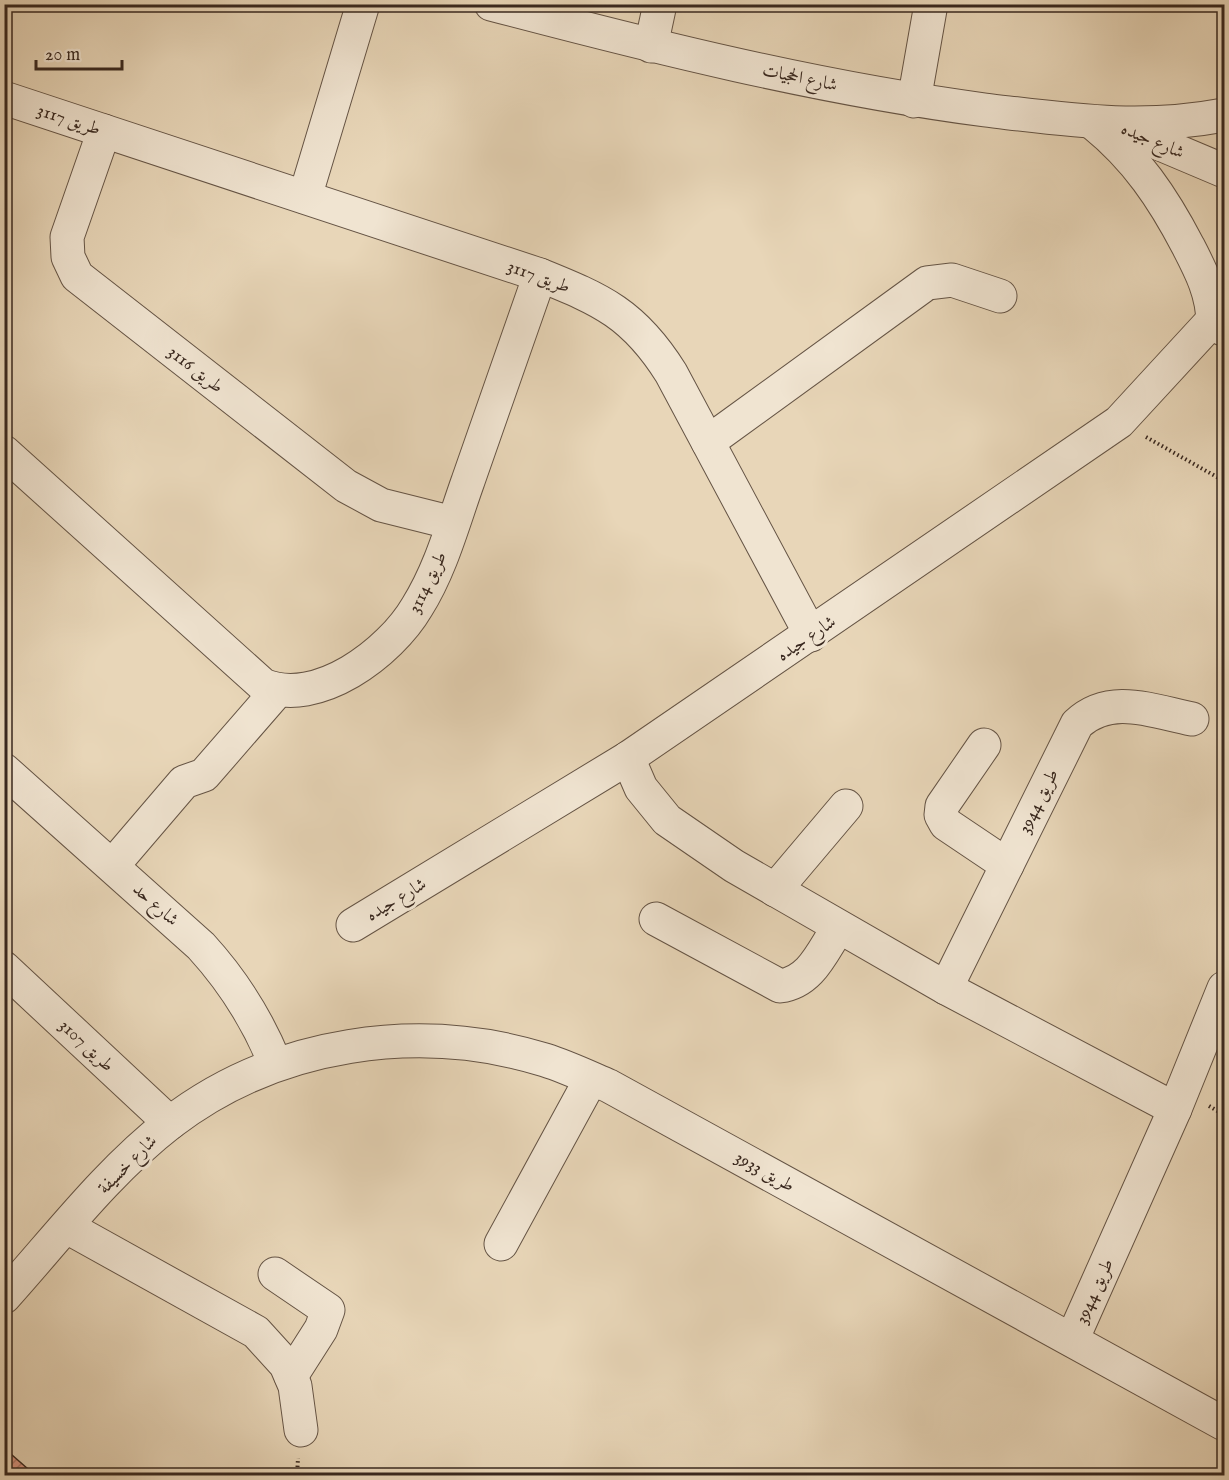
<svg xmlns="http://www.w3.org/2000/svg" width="1229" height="1480" viewBox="0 0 1229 1480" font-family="'IM FELL English',Amiri,serif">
<defs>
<pattern id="building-hatch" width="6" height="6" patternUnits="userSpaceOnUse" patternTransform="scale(1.5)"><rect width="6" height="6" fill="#da9683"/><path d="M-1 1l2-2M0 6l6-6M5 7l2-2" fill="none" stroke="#b27a6b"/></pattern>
</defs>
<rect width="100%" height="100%" fill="#e8d6b8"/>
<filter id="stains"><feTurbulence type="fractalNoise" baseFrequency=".00333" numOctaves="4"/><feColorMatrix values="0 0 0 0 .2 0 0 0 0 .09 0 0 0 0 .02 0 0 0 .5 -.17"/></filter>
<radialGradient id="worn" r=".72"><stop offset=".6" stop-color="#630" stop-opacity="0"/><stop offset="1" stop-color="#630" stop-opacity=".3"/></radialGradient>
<!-- building -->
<path fill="url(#building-hatch)" stroke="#39281f" stroke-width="1.5" d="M4 1448 36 1476H4Z"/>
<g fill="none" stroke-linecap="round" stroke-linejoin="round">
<defs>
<g id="minor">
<path d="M491 4C654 47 818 88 985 110 1070 120 1139 131 1224 115"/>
<path d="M651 46 660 4"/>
<path d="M4 98 540 275C602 300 634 314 671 373L811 635"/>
<path d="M914 101 931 4"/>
<path d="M1094 124C1136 158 1163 198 1188 246 1201 271 1213 294 1213 324L1223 329"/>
<path d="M1127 130 1224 171"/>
<path d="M104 131 67 237 68 257 77 276 346 486 381 505 453 523"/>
<path d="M305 197 363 4"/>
<path d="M708 442 927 283 952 280 1000 296"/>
<path d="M4 452 263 685C317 708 390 653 417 607 441 569 453 523 468 481 492 412 516 343 540 275"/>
<path d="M984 745 942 806 941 815 946 824 1007 865"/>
<path d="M628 758 641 788 667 820 734 866 946 988 1175 1109"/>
<path d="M4 770 201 946C233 981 257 1019 275 1063"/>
<path d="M113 865 184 782 204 775 277 691"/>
<path d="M775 890 846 806"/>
<path d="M656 919 780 986C811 982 822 952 838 928"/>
<path d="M353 925 628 758 1119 422 1224 308"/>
<path d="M4 968 170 1123"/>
<path d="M946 988 1077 724C1110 693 1152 711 1192 719"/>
<path d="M67 1227 256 1332 286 1365 295 1386 301 1430"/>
<path d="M501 1244 591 1079"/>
<path d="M275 1274 328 1310 321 1329 291 1376"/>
<path d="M4 1297C57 1238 108 1171 170 1123 275 1042 419 1021 545 1060 567 1067 588 1077 609 1086L1224 1424"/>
<path d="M1072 1340 1175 1109 1224 988"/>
</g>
</defs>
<!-- minor casing -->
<use href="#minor" stroke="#655445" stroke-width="35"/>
<!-- path -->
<g stroke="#39281f" stroke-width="4" stroke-dasharray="1.5 3" stroke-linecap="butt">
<path d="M1146 437 1224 481"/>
<path d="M1209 1106 1224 1115"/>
<path d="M297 1476 298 1458"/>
</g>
<!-- minor -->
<use href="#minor" stroke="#f0e4d1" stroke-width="33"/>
</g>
<g text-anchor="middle" stroke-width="6" stroke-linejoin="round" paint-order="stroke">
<!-- street labels -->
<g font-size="18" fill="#39281f" stroke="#f0e4d1">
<text transform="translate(800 77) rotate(12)" y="6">شارع الحجيات</text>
<text transform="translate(69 119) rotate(18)" y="6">طريق 3117</text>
<text transform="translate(1153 140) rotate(23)" y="6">شارع جيده</text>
<text transform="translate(539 276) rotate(20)" y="6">طريق 3117</text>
<text transform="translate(196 369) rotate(38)" y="6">طريق 3116</text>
<text transform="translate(427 582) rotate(-64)" y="6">طريق 3114</text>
<text transform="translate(806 638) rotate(-34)" y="6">شارع جيده</text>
<text transform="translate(1038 801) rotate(-64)" y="6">طريق 3944</text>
<text transform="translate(396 899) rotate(-31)" y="6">شارع جيده</text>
<text transform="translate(156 904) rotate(42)" y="6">شارع حد</text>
<text transform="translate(87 1045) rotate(43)" y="6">طريق 3107</text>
<text transform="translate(127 1164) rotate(-45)" y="6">شارع خسيفة</text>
<text transform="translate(765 1171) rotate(29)" y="6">طريق 3933</text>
<text transform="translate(1094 1291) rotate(-66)" y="6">طريق 3944</text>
</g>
</g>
<!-- margin -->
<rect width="1229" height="1480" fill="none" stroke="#e8d6b8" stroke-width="24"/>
<rect x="6" y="6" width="1217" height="1468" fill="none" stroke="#39281f" stroke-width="3"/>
<rect x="12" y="12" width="1205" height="1456" fill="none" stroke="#39281f" stroke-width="1.5"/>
<!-- scale -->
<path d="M36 60v9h86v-9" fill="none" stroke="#39281f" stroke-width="3"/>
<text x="45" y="60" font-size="18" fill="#39281f" stroke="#f0e4d1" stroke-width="4.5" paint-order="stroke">20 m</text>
<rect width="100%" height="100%" filter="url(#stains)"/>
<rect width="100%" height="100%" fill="url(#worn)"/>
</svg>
